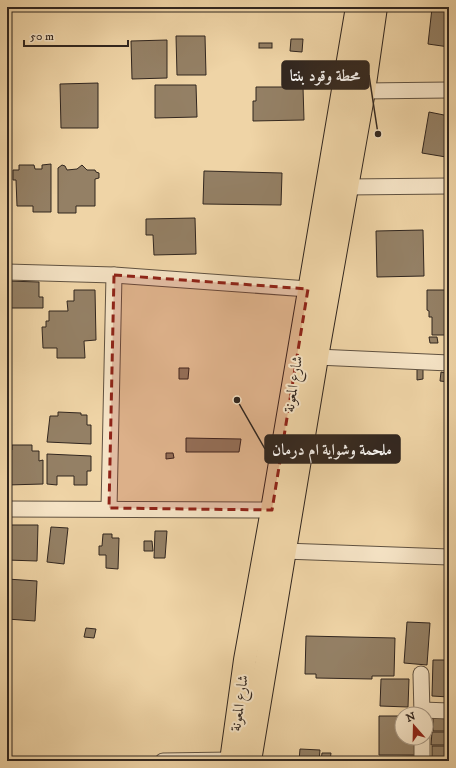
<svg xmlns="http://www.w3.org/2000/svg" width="456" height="768" viewBox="0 0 456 768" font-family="'IM FELL DW Pica',Amiri,serif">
<rect width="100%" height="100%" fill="#efd4a6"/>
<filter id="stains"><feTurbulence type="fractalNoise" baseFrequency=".005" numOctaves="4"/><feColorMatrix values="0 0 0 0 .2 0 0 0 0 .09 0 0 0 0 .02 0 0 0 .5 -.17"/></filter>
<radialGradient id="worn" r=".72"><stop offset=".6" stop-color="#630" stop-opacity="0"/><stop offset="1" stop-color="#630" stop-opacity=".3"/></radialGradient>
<!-- building -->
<g fill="#948065" stroke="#31261f">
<path d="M432 8 449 11V47L428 44Z"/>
<path d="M176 36H205L206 75H177Z"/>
<path d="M291 39H303L302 52 290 51Z"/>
<path d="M167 40V78L132 79 131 41Z"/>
<rect x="259" y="43" width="13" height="5"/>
<path d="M98 83V128H61L60 84Z"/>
<path d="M155 85H196L197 117 155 118Z"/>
<path d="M256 87H303L304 120 253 121V101H256Z"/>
<path d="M429 112 449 116V143L446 157 422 153Z"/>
<path d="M51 164V212H33V206H17L16 180H13V170H19V165H34L35 169H42V165Z"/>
<path d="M62 165 65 166 67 170 77 169 82 165 87 170H95L96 172 99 173V178L95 179V206H76V213H58V168Z"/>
<path d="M204 171 282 173 281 205 203 204Z"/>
<path d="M195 218 196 254 154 255 153 235H146V219Z"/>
<path d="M423 230 424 276 377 277 376 231Z"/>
<path d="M7 281 39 282V297H43V308H7Z"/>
<path d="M74 290H95L96 340 84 341 85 358H57V348H43L42 327H46V321H49V311H68L67 301H74Z"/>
<path d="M427 290H449V335H432V317H429V311L427 310Z"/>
<path d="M429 337H437L438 343H430Z"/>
<path d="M417 366H423V379L417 380Z"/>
<path d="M179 368H189L188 379H179Z"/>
<path d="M441 372 449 374V382L440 381Z"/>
<path d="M58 412 81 413V415H87V425H91V444L47 442 50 416H58Z"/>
<path d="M186 438 241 439 239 452H186Z"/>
<path d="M12 445H32V451H39V461L43 460V484L7 485V450H12Z"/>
<path d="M166 453H173L174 458 166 459Z"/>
<path d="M47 454 91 456V471H87V485H74V476H57V485L47 484Z"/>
<rect x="446" y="467" width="3" height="47"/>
<path d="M7 525H38L37 561 7 560Z"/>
<path d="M51 527 68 528 64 564 47 562Z"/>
<path d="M155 531H167L165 558H154Z"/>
<path d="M103 534H112V538H119L118 569 106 568V555H99V546H102Z"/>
<path d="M144 541H152L153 551H144Z"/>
<path d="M7 579 37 581 35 621 7 619Z"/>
<path d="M407 622 430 623 427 665 404 663Z"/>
<path d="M86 628 96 629 94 638 84 637Z"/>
<path d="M306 636 395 638 394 676H372V679L316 678V674H305Z"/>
<path d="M433 660H449V697L432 696Z"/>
<path d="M381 679H409L408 707 380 706Z"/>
<path d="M379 716H402V738H415V755H379Z"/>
<path d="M433 718 449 719V731H433Z"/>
<path d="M432 732H449V745H431Z"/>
<path d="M432 746H449V758L432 759Z"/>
<path d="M300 749 320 750 319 761H299Z"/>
<path d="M322 753H331L330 761H321Z"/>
<path d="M415 756V761H378V757Z"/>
</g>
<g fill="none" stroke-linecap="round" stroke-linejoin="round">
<defs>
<g id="minor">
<path d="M364 91 449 90"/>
<path d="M346 187 449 186"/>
<path d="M7 272 114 275 308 289"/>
<path d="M317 357 449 363"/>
<path d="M109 508 114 275"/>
<path d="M7 509 272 510"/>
<path d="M284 551 449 557"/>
<path d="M421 674 422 714"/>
<path d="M422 710 449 711"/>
<path d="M163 761 231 760"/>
<path d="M422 761V738"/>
</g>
<g id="highway">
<path d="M231 761 245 660 272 510 357 7"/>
<path d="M250 761 317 357 364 91 376 7"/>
</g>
</defs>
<!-- minor casing -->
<use href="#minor" stroke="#605241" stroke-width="17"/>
<!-- highway casing -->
<use href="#highway" stroke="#31261f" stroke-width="24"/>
<!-- minor -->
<use href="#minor" stroke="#f5e3c5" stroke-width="15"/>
<!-- highway -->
<use href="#highway" stroke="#efd4a6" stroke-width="22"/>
</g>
<!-- marked area -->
<path fill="#8f2418" fill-opacity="0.2" stroke="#8f2418" stroke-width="3" stroke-dasharray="8 5" stroke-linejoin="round" d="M114 275 308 289 272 510 109 508Z"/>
<g text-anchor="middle" stroke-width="4" stroke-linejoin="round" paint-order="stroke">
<!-- street labels -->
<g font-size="15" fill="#31261f" stroke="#f5e3c5">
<text transform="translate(293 384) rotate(-81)" y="5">شارع المعونة</text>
<text transform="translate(239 703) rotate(-82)" y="5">شارع المعونة</text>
</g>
</g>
<!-- callouts -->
<path fill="none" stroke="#31261f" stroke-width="1.5" d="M378 134L369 75M237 400L265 449"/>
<g fill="#31261f" stroke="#f5e3c5" stroke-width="1.5">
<circle cx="378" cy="134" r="4"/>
<circle cx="237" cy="400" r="4"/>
</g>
<g fill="#31261f" stroke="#31261f" stroke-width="1.5">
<rect x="282" y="61" width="87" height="28" rx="4"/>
<rect x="265" y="435" width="135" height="28" rx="4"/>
</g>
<g font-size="16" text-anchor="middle" font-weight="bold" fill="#fff">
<text x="325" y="81">محطة وقود بنتا</text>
<text x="332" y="455">ملحمة وشواية ام درمان</text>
</g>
<!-- margin -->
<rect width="456" height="768" fill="none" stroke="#efd4a6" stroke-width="24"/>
<rect x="8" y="8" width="440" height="752" fill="none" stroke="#31261f" stroke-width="2"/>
<rect x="12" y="12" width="432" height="744" fill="none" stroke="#31261f"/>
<!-- north arrow -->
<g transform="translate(414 726) rotate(340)"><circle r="19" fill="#f5e3c5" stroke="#a79783"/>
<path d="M0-3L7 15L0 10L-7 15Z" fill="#8f2418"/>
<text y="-6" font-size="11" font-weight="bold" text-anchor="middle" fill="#31261f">N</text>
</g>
<!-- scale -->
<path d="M24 40v6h104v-6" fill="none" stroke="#31261f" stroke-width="2"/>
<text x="30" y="40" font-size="12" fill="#31261f" stroke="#f5e3c5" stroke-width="3" paint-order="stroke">50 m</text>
<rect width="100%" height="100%" filter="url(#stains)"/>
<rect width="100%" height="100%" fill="url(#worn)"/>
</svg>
